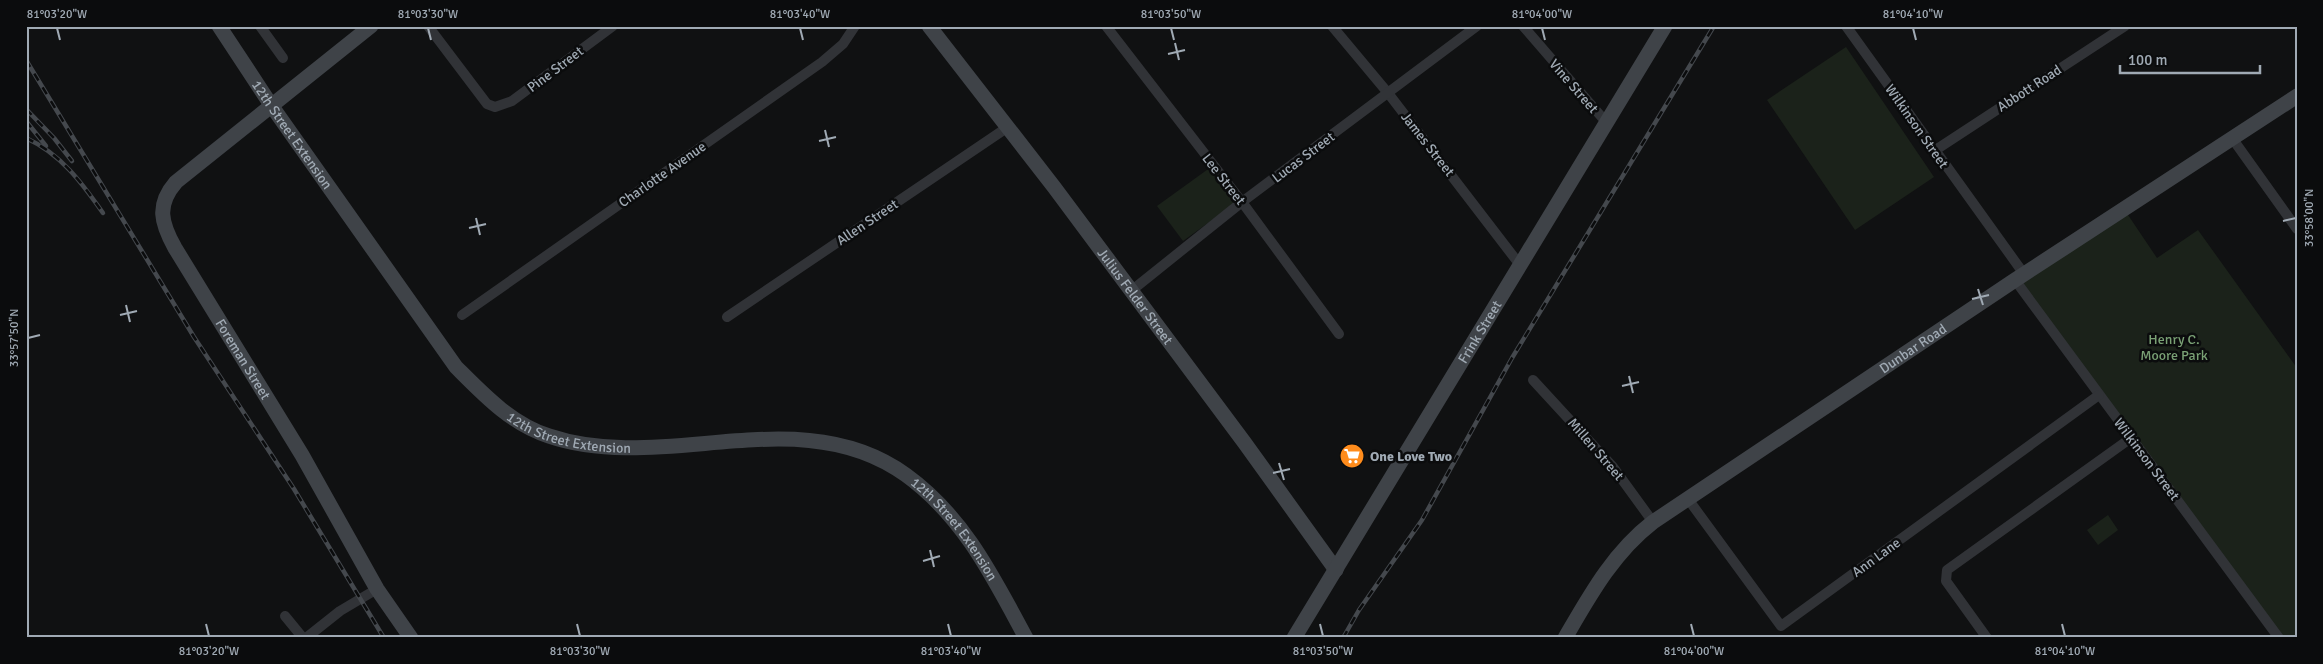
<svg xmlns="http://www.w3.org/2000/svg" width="2323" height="664" viewBox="0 0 2323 664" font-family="Signika,sans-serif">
<rect width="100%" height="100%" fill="#101112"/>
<!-- park -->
<g fill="#1b221a">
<path d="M1846 47 1934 177 1855 230 1767 100Z"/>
<path d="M1211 167 1237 202 1183 241 1157 206Z"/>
<path d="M2124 209 2157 258 2198 230 2297 368V638H2279L2015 280Z"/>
<path d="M2108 515 2118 530 2098 545 2087 530Z"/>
</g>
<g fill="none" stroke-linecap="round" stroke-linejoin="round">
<!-- street -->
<g stroke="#313337" stroke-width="10">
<path d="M260 26 283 58"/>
<path d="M428 26 487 104 495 107 512 101 613 26"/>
<path d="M1106 26 1242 202 1339 334"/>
<path d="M1332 26 1388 93 1520 265"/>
<path d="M1523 26 1606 122"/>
<path d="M1846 26 2024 274"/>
<path d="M2232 138 2297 229"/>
<path d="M1934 151 2125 26"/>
<path d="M2015 280 2279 638"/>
<path d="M1131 291 1242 202 1477 26"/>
<path d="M462 315 822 62 843 44 855 26"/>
<path d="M727 317 1008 127"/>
<path d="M1533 380 1613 467 1653 522"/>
<path d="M1688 499 1781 626 2099 395"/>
<path d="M285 616 303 638"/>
<path d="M306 638 340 611 377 589"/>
<path d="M1987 638 1946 581 1947 570 2131 438"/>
</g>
<!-- secondary -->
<g stroke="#3f4348" stroke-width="15">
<path id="s1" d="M219 26 271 105 456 367C483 394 511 424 549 436 664 475 800 398 906 475 964 517 993 577 1026 638"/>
<path id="s2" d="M371 26 176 182C156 205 161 223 175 248L302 455 377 589 411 638"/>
<path id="s3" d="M929 26 1054 187 1244 442 1336 570"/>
<path id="s4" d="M1294 638 1665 26"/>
<path id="s5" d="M1565 638C1590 595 1613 553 1653 522L2015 280 2297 96"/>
</g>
<defs>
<g id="rail">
<path d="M26 60 194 337 294 489 384 638"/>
<path d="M26 109 54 138 72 161"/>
<path d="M26 121 46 146"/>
<path d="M26 138C61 154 82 183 103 213"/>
<path d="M1343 638 1359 610 1422 520 1512 358 1714 26"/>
</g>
</defs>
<!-- rail casing -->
<use href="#rail" stroke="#44484d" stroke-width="4.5"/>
<!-- rail -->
<use href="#rail" stroke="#0b0c0d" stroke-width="2.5" stroke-dasharray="8" stroke-linecap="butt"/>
</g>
<!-- ticks -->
<path fill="none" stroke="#a0aab4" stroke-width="2" d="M57 28 60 40M428 28 431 40M800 28 803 40M1171 28 1174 40M1542 28 1545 40M1913 28 1916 40M1175 43 1179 60M1168 54 1185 50M825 130 829 147M819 141 836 137M476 218 480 235M2283 221 2296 218M469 228 486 224M1978 289 1983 305M1972 299 1989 295M126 305 130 322M120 315 137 311M28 338 40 335M1629 376 1633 393M1622 386 1639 382M1279 463 1284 480M1273 473 1290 469M930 550 934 567M923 561 940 556M206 624 209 636M577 624 580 636M948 624 951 636M1320 624 1323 636M1691 624 1694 636M2062 624 2065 636"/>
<!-- icons -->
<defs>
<symbol id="supermarket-disc" viewBox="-11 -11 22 22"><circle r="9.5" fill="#ff8c1c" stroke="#0b0c0d"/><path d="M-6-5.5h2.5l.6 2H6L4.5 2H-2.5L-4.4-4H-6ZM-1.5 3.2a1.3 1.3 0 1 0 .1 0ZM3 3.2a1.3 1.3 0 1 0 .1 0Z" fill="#fff"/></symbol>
</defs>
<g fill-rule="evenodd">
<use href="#supermarket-disc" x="1338" y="442" width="28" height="28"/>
</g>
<g text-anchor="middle" stroke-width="5" stroke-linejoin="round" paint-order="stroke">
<!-- street labels -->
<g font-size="14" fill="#a0aab4" stroke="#0b0c0d">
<text transform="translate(555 69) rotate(-37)" y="5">Pine Street</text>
<text transform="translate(1574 86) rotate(49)" y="5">Vine Street</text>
<text transform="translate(2029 88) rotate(-33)" y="5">Abbott Road</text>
<text transform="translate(1917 126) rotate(55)" y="5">Wilkinson Street</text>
<text dy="5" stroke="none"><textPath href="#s1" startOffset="131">12th Street Extension</textPath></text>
<text transform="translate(1428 144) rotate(52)" y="5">James Street</text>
<text transform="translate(1303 157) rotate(-37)" y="5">Lucas Street</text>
<text transform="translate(662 174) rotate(-35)" y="5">Charlotte Avenue</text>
<text transform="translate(1224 179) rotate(52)" y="5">Lee Street</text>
<text transform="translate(867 222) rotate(-34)" y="5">Allen Street</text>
<text dy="5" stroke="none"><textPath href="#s3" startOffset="340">Julius Felder Street</textPath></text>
<text dy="5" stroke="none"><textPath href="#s4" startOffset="358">Frink Street</textPath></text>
<text dy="5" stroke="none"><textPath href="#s5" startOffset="459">Dunbar Road</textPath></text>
<text dy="5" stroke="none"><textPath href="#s2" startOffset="452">Foreman Street</textPath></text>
<text dy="5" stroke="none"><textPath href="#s1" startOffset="551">12th Street Extension</textPath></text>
<text transform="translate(1596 449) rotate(49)" y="5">Millen Street</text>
<text transform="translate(2147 459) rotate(53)" y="5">Wilkinson Street</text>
<text dy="5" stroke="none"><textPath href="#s1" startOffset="971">12th Street Extension</textPath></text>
<text transform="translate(1876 557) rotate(-36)" y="5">Ann Lane</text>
</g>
<!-- park labels -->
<g font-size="14" fill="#7aa175" stroke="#0b0c0d">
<text x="2174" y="344">Henry C.<tspan x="2174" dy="16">Moore Park</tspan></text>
</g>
<!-- poi labels -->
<g font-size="14" font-weight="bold" fill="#a0aab4" stroke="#0b0c0d" text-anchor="start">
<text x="1370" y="461">One Love Two</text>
</g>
</g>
<!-- border -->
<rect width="2323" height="664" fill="none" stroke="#0b0c0d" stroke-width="55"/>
<!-- scale -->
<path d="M2120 65v8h140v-8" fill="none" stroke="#a0aab4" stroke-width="2.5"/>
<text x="2128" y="65" font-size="15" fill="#a0aab4" stroke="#0b0c0d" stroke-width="4" paint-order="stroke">100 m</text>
<rect x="28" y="28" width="2268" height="608" fill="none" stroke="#a0aab4" stroke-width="2"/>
<g font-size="12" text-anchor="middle" fill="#a0aab4">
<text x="57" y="18">81°03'20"W</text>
<text x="428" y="18">81°03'30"W</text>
<text x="800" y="18">81°03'40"W</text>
<text x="1171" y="18">81°03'50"W</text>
<text x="1542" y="18">81°04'00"W</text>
<text x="1913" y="18">81°04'10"W</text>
<text transform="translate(2309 218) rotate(-90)" y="4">33°58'00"N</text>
<text transform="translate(14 338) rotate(-90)" y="4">33°57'50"N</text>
<text x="209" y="655">81°03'20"W</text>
<text x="580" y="655">81°03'30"W</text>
<text x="951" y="655">81°03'40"W</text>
<text x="1323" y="655">81°03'50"W</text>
<text x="1694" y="655">81°04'00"W</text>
<text x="2065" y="655">81°04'10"W</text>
</g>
</svg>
